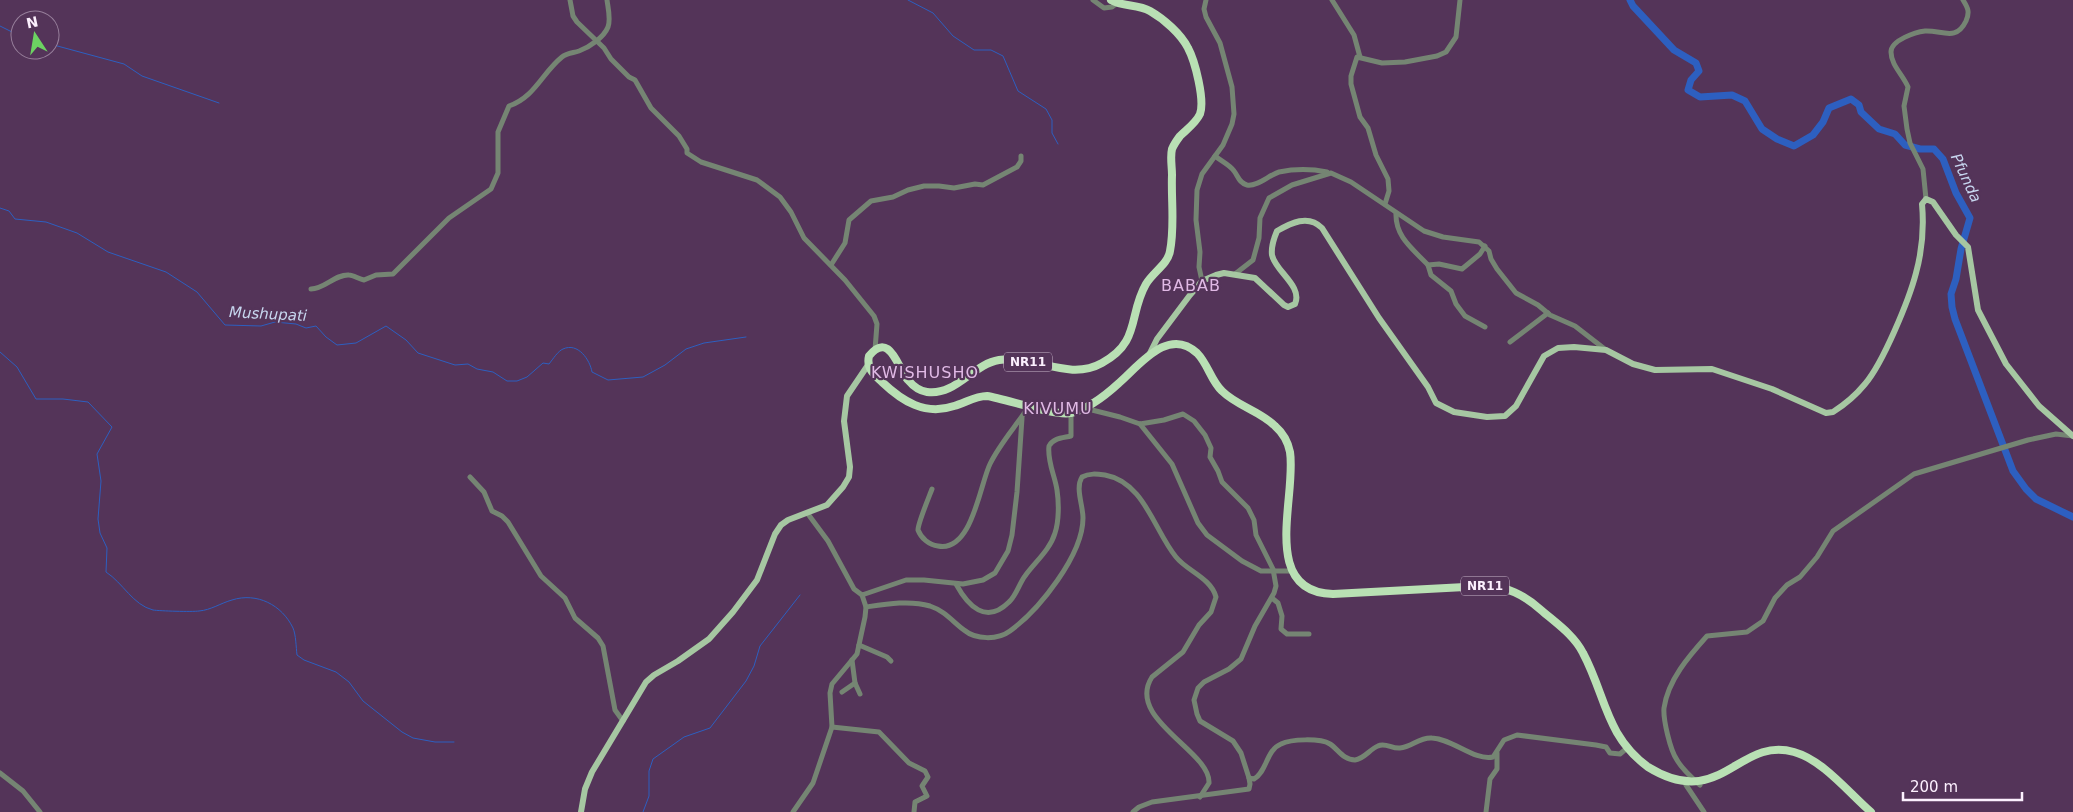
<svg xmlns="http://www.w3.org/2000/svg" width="2073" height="812" viewBox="0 0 2073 812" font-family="'DejaVu Sans',sans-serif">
<rect width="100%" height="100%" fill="#543459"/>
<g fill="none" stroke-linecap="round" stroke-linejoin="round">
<!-- stream -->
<g stroke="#2d5fc0" stroke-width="1">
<path d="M908 0 933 13 953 36 974 50H991L1003 56 1018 91 1046 109 1052 120V133L1058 144"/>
<path d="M0 26 20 36"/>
<path d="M50 44 124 64 142 76 219 103"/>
<path d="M0 208 9 211 15 219 46 222 77 233 108 252 166 272 197 292 225 325 261 326 275 322 296 324 306 328 316 326 326 337 337 345 356 343 386 326 406 340 418 353 455 365 468 364 477 369 493 372 507 381H517L527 377 543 363 549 364C553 359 558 351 563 349 578 342 590 360 592 372L608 380 643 377 665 365 686 349 704 343 746 337"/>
<path d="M0 352 17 367 36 399H63L88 402 112 427 97 454 101 481 98 519 100 533 107 548 106 572C123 583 133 605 153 610 160 611 192 612 199 611 211 610 221 603 232 600 257 592 282 605 293 628 296 635 296 647 297 655L304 660 336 672 349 682 363 701 402 732 413 738 435 742H454"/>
<path d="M643 812 649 796V771L653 759 684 737 710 728 746 681 754 666 760 646 800 595"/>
</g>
<!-- river -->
<path stroke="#2d5fc0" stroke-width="7" d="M1630 0 1633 6 1674 50 1696 63 1699 71 1691 80 1688 90 1700 97 1732 95 1745 101 1762 129 1777 139 1794 146 1813 135 1823 122 1829 108 1851 99 1859 105 1861 112 1879 129 1895 134 1905 145 1920 149H1934L1943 159 1956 193 1970 218 1961 249 1956 279 1951 294 1952 307 1955 319 2013 471 2026 489 2036 499 2073 517"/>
<!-- minor -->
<g stroke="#758573" stroke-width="5">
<path d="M570 0 573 16 577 22 604 48 611 59 629 77 635 80 651 108 679 136 687 149V153L701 162 757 180 780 197 791 212 804 238 845 280 874 316 877 324 875 350"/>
<path d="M1093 0 1104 8 1112 7 1117 3"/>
<path d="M1332 0 1354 35 1360 57"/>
<path d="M1215 156C1221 161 1230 165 1234 171 1238 176 1239 183 1247 185 1257 187 1269 175 1279 172 1294 169 1312 169 1327 172"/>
<path d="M1926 199 1923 169 1910 143 1907 129 1904 106 1908 87C1903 75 1891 65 1891 52 1891 40 1916 32 1925 31 1942 30 1956 42 1966 21 1970 12 1968 8 1963 0"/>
<path d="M1385 204 1389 191 1388 179 1376 155 1368 128 1360 117 1351 84V76L1357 57 1382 63 1405 62 1437 56 1446 52 1456 37 1460 0"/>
<path d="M1396 213C1395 237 1413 249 1428 265L1439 264 1462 269 1480 254 1485 246"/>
<path d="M831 265 845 243 849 220 871 201 893 197 908 190 924 186H939L954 188 975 184 983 185 1017 167 1021 161V156"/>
<path d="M1428 265 1431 275 1451 291 1456 304 1465 316 1485 327"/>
<path d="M1235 274 1253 260 1259 238 1260 218 1269 198 1292 185 1331 173 1351 182 1424 231 1443 237 1479 242 1489 251 1491 259 1497 269 1516 293 1538 305 1550 315 1575 326 1606 350"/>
<path d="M1202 281 1199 267 1200 252 1196 220 1197 190 1202 174 1223 145 1232 124 1234 114 1232 87 1220 43 1206 17 1204 9 1206 0"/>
<path d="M311 289C325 289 335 274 349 275 353 275 359 279 364 280L376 275 393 274 449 218 491 189 498 173V132L509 106C535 97 542 73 562 57 567 53 573 53 579 51 590 47 604 37 608 27 611 19 608 8 607 0"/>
<path d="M1510 342 1548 313"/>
<path d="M1084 408 1120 417 1140 424 1164 420 1183 414 1194 421 1205 435 1211 448 1210 457 1218 471 1222 482 1248 508 1254 520 1256 535 1273 569 1276 586 1274 593 1255 626 1241 659 1229 669 1204 682 1198 688 1194 700 1197 714 1200 721 1233 741 1241 753 1249 778"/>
<path d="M1140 424 1172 464 1198 523 1207 535 1242 561 1261 571H1292"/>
<path d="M470 477 484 492 492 511 502 516 508 522 541 576 565 598 575 618 598 638 603 646 615 710 623 721"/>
<path d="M932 489C929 497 918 523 918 530 921 538 929 545 938 546 972 553 980 484 990 464 1000 443 1017 425 1029 406"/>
<path d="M808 514 828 541 854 589 862 595 906 580H924L963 584 983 580 995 573 1008 551 1012 535 1017 492 1022 418"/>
<path d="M956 584C968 606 986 625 1009 602 1016 596 1019 584 1025 576 1035 562 1050 550 1055 533 1059 521 1059 503 1057 490 1055 476 1047 461 1049 446 1053 438 1063 438 1071 436V414"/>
<path d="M1272 598 1278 603 1282 616 1281 629 1287 634H1309"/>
<path d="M866 607C886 604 910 600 930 606 945 611 952 621 964 630 976 640 998 640 1010 631 1039 610 1083 555 1083 518 1083 505 1075 488 1082 477 1089 473 1097 474 1105 475 1144 482 1154 530 1176 557 1187 571 1211 578 1216 597L1211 612 1199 625 1183 652 1152 677C1125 719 1211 751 1209 783L1200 797"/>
<path d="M859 645 887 657 891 661"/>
<path d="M852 660 855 683 860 694"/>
<path d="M842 692 855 683"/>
<path d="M832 727 879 732 909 763 925 771 928 777 922 786 927 796 915 802 914 812"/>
<path d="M0 773 23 791 40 812"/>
<path d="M1686 785 1704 812"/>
<path d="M1700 785C1692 778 1682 769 1677 760 1670 750 1663 719 1664 708 1668 680 1689 656 1707 636L1747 632 1763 621 1775 598 1787 585 1800 577 1817 557 1833 531 1914 474 2028 440 2056 434 2073 436"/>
<path d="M793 812 813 783 832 727 830 693 832 684 857 654 865 617 866 607 862 595"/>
<path d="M1133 812 1139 807 1152 802 1249 789 1250 784 1249 778 1254 779C1267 772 1266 750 1281 744 1291 739 1320 738 1330 744 1338 749 1343 760 1355 760 1364 759 1370 749 1378 746 1385 742 1392 749 1400 748 1412 747 1419 737 1432 738 1453 739 1474 761 1493 757L1504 740 1517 735 1596 745 1606 747 1610 753 1620 754 1627 748"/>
<path d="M1486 812 1490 779 1497 769V753"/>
</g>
<!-- major -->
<g stroke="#a6c7a2" stroke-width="6">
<path d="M1149 355 1157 339 1190 295 1202 281 1216 275 1224 273 1255 278 1284 305 1288 307 1295 304C1303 286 1275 271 1272 255 1271 247 1274 238 1277 231 1291 223 1308 214 1322 228L1379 318 1428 387 1436 403 1454 412 1487 417 1505 416 1516 406 1544 356 1558 348 1574 347 1606 350 1633 364 1655 370 1712 369 1772 389 1826 413 1833 412C1844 405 1856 395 1865 384 1883 363 1909 300 1916 273 1922 251 1924 226 1922 204L1926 199 1933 202 1956 235 1968 247 1978 310 2006 364 2039 406 2073 436"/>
<path d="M581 812 585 789 592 772 646 682 654 675 678 661 709 639 733 612 757 580 775 534 781 525 788 520 827 505 843 487 849 477 850 467 844 421 847 396 868 365"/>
</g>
<!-- highway -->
<path stroke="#b9e0b4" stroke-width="8" d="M1111 0C1123 7 1138 4 1150 11 1164 19 1181 34 1188 48 1195 61 1205 100 1200 114 1196 123 1187 129 1180 136 1177 140 1174 144 1172 149 1170 157 1172 166 1172 175 1171 200 1175 226 1170 251 1168 264 1153 272 1146 284 1128 315 1141 342 1102 363 1068 382 1034 354 999 360 973 364 956 396 927 392 920 391 913 386 908 380 898 369 890 330 869 356 866 368 874 375 882 382 902 401 925 416 954 406 965 403 975 396 987 396 1006 399 1057 417 1071 413 1088 409 1107 394 1119 383 1139 366 1168 326 1197 353 1208 364 1211 381 1222 391 1237 406 1260 411 1275 426 1283 433 1288 442 1290 452 1297 496 1259 592 1333 594L1484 586C1507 586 1524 595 1541 610 1556 623 1574 635 1583 653 1606 696 1605 735 1648 767 1721 812 1738 736 1794 752 1823 760 1848 792 1871 812"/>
</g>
<g text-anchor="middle" stroke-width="4.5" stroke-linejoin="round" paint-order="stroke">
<!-- shield labels -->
<g fill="#543459" stroke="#cab8cc" stroke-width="1">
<rect x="1004" y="352.5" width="48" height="19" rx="4"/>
<rect x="1461" y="576.5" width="48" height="19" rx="4"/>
</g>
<g font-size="12" font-weight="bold" fill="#fcf0fe">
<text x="1028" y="366">NR11</text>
<text x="1485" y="590">NR11</text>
</g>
<!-- water labels -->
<g font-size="15" font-style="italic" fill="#c7d6ef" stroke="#543459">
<text transform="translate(1966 178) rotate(65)" y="5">Pfunda</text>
<text transform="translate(268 314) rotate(3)" y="5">Mushupati</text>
</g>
<!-- quarter labels -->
<g font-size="16" letter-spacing="1" fill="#e0b9e5" stroke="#543459">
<text x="1191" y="291">BABAB</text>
<text x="925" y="378">KWISHUSHO</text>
<text x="1058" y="414">KIVUMU</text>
</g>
</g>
<!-- north arrow -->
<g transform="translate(35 35) rotate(348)"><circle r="24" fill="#543459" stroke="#977f9b"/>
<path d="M0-4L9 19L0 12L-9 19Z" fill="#6cd362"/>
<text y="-8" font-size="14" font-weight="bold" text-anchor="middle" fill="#fcf0fe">N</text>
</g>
<!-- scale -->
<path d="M1903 792v8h119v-8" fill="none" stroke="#fcf0fe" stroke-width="2.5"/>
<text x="1910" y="792" font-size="15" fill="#fcf0fe" stroke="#543459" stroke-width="4" paint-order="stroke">200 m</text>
</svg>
